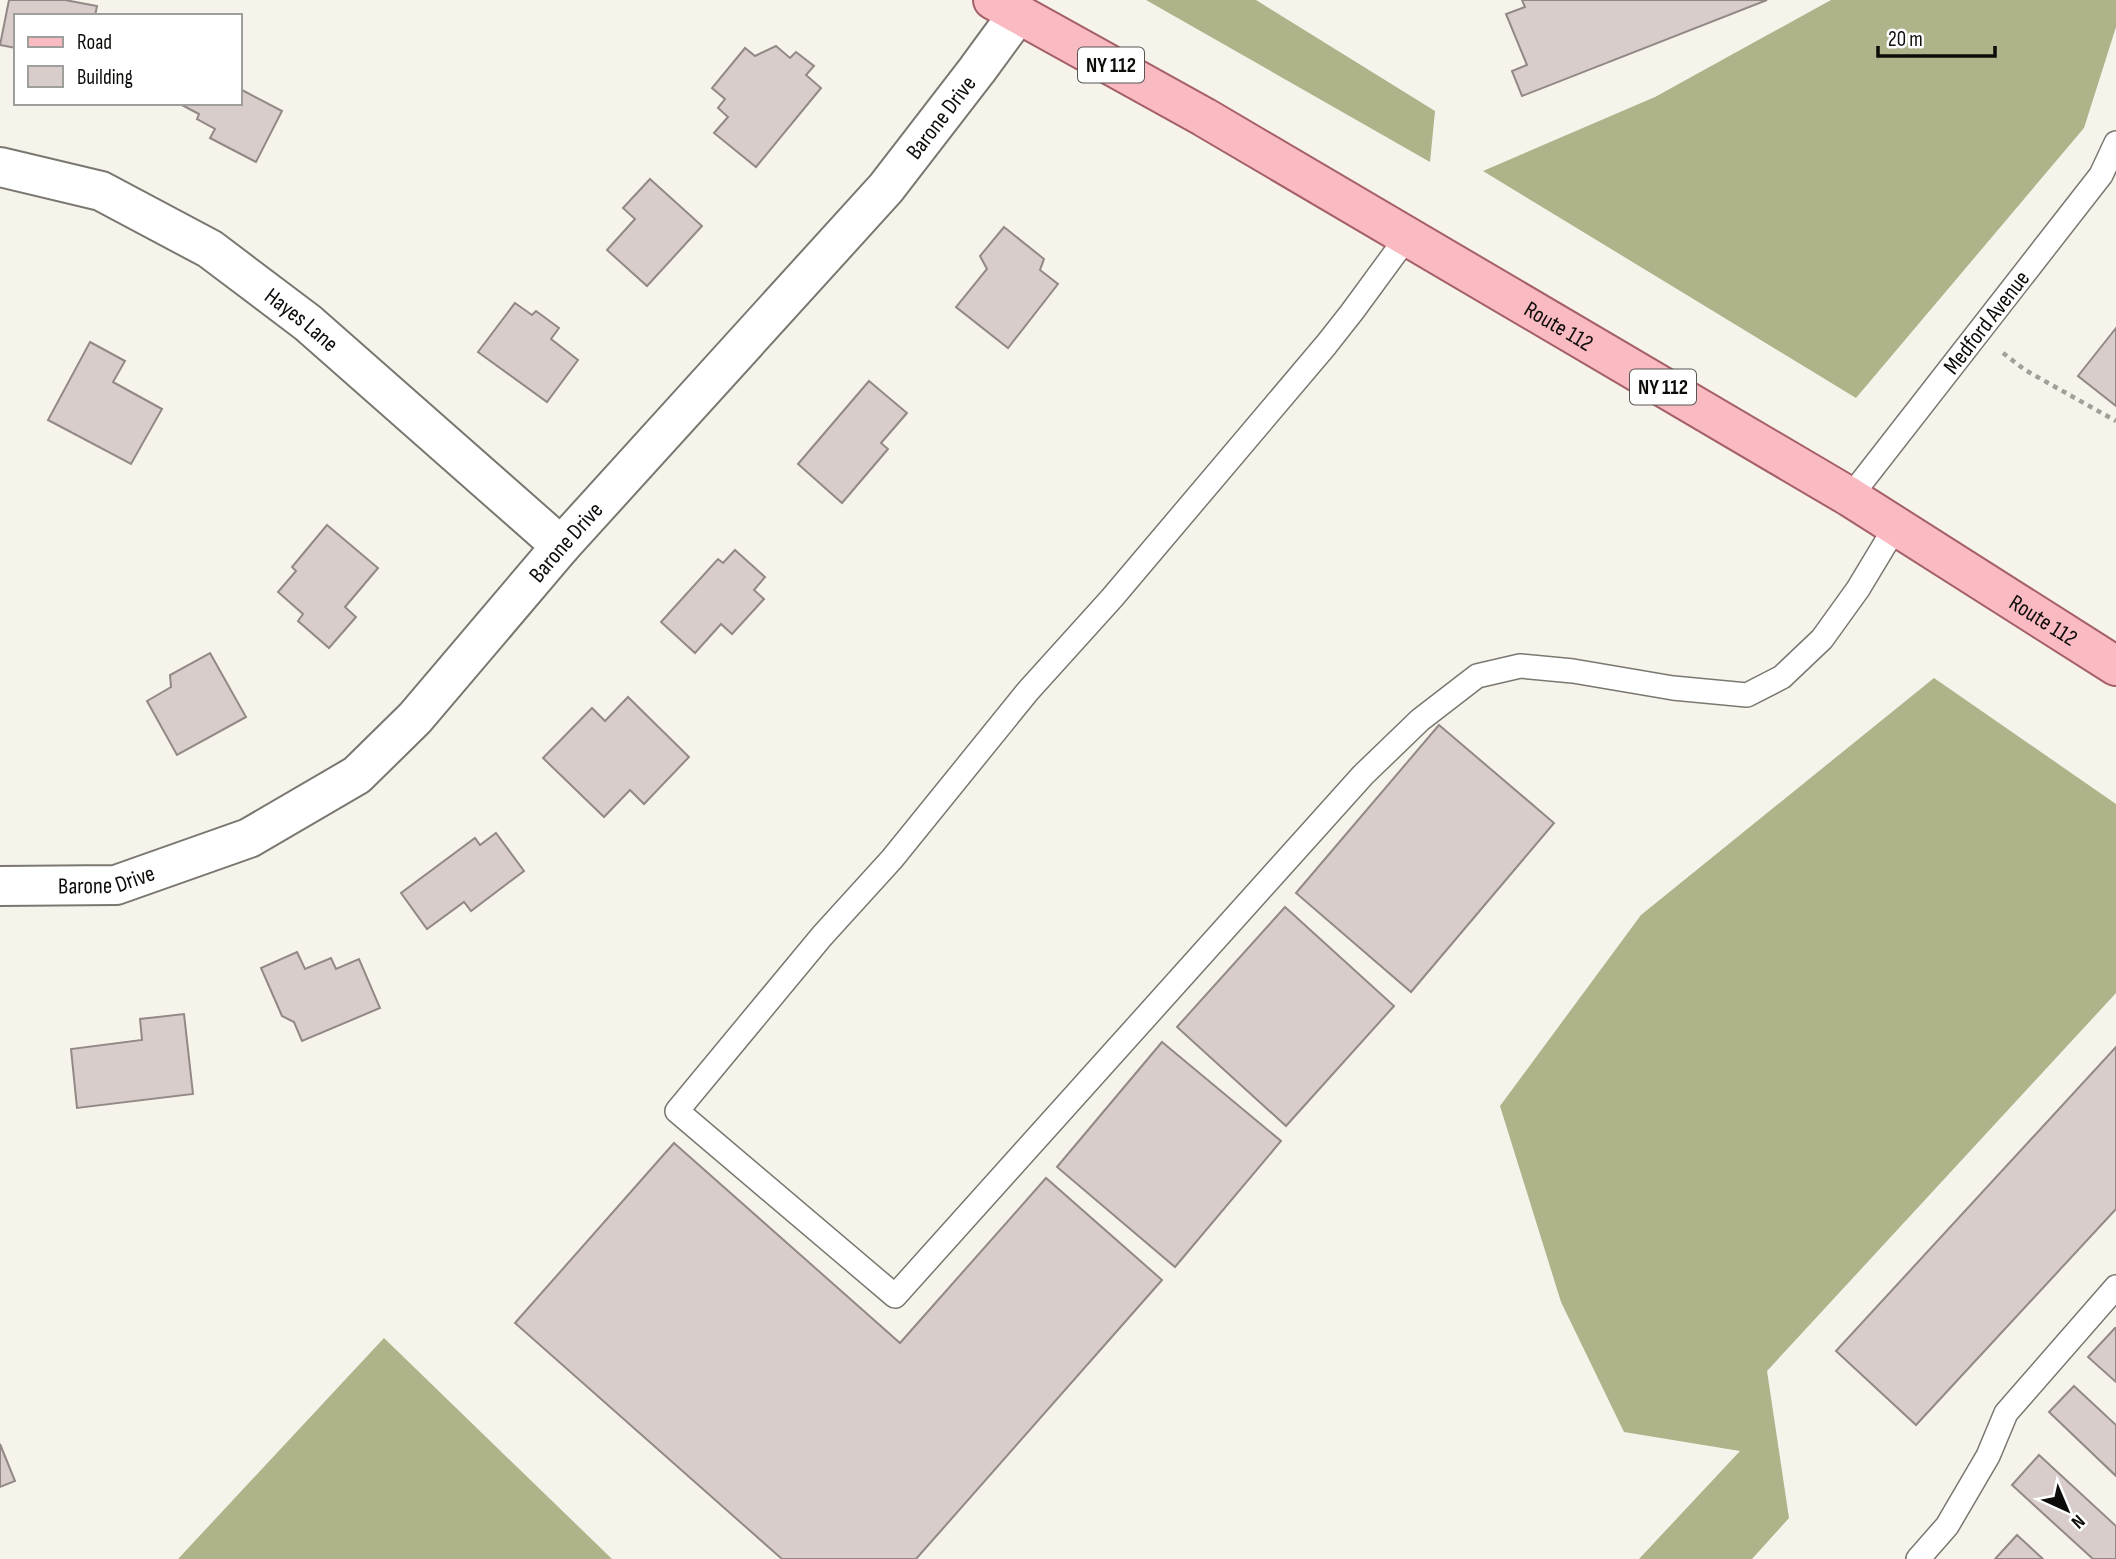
<svg xmlns="http://www.w3.org/2000/svg" width="2116" height="1559" viewBox="0 0 2116 1559" font-family="'Sofia Sans Condensed',sans-serif">
<rect width="100%" height="100%" fill="#f6f4ea"/>
<!-- forest -->
<g fill="#aeb38a">
<path d="M1146 0H1256L1435 111 1430 162Z"/>
<path d="M1831 0H2116V27L2084 128 1856 398 1483 171 1655 97Z"/>
<path d="M1934 678 2116 804V993L1767 1371 1789 1518 1752 1559H1639L1740 1451 1624 1432 1561 1302 1500 1106 1641 915Z"/>
<path d="M384 1338 612 1559H178Z"/>
</g>
<!-- building -->
<g fill="#d8cdca" stroke="#928886" stroke-width="2">
<path d="M9 0H65L97 6 95 16H16V48L0 45Z"/>
<path d="M1522 0H1767L1522 96 1512 71 1527 65 1506 14 1525 7Z"/>
<path d="M776 46 790 58 796 52 814 66 806 75 821 88 756 167 714 133 728 117 718 108 725 99 712 88 745 48 755 56Z"/>
<path d="M240 89 282 111 256 162 210 138 215 129 197 119 199 114 180 104 240 103Z"/>
<path d="M650 179 702 226 647 286 607 250 635 219 623 208Z"/>
<path d="M1004 227 1044 259 1040 270 1058 284 1008 348 956 307 987 269 980 256Z"/>
<path d="M515 303 532 315 536 311 559 328 551 339 578 360 547 402 478 352Z"/>
<path d="M2116 328V406L2078 376Z"/>
<path d="M90 342 125 361 113 382 162 409 131 464 48 420Z"/>
<path d="M869 381 907 413 881 443 888 449 842 503 798 464Z"/>
<path d="M327 525 378 568 345 607 356 617 329 648 298 621 303 614 278 592 296 571 292 567Z"/>
<path d="M735 550 765 577 754 590 764 599 732 634 721 624 695 653 661 622 718 559 723 563Z"/>
<path d="M210 653 246 717 177 755 147 701 171 687 170 675Z"/>
<path d="M628 697 689 757 644 804 630 790 604 817 543 758 592 708 605 721Z"/>
<path d="M1439 725 1554 823 1411 992 1296 893Z"/>
<path d="M496 833 524 871 471 911 464 902 427 929 401 893 475 838 480 845Z"/>
<path d="M1285 907 1394 1006 1286 1126 1177 1027Z"/>
<path d="M297 952 305 969 331 958 336 969 359 959 380 1008 302 1041 294 1022 282 1016 261 968Z"/>
<path d="M184 1014 193 1094 77 1108 71 1049 142 1040 140 1019Z"/>
<path d="M1162 1042 1281 1141 1175 1267 1057 1167Z"/>
<path d="M2116 1047V1209L1916 1425 1836 1351Z"/>
<path d="M674 1143 900 1343 1046 1178 1162 1280 916 1559H782L515 1323Z"/>
<path d="M2115 1328H2116V1382L2088 1357Z"/>
<path d="M2074 1386 2116 1425V1476L2049 1412Z"/>
<path d="M0 1444 15 1481 0 1487Z"/>
<path d="M2039 1455 2116 1526V1559H2093L2012 1485Z"/>
<path d="M2017 1535 2043 1559H1995Z"/>
</g>
<g fill="none" stroke-linecap="round" stroke-linejoin="round">
<defs>
<g id="service">
<path d="M1407 237 1352 312 1326 345 1112 598 1028 691 892 859 822 936 677 1111 895 1296 1363 775 1420 720 1477 676 1520 666 1573 671 1673 688 1747 695 1782 677 1822 639 1858 589 1896 526"/>
<path d="M1850 497 2101 175 2116 143"/>
<path d="M1918 1559 1947 1526 1988 1456 2006 1413 2116 1287"/>
</g>
<g id="minor">
<path id="s1" d="M0 167 101 191 210 249 308 323 561 546"/>
<path id="s2" d="M0 886 116 885 249 838 357 775 415 718 561 546 886 188 977 70 1018 14"/>
</g>
<g id="primary">
<path id="s3" d="M993 0 1204 117 1850 497 2116 666"/>
</g>
</defs>
<!-- service casing -->
<use href="#service" stroke="#79776f" stroke-width="26"/>
<!-- minor casing -->
<use href="#minor" stroke="#79776f" stroke-width="42"/>
<!-- primary casing -->
<use href="#primary" stroke="#a45f67" stroke-width="42"/>
<!-- path -->
<path stroke="#a19f98" stroke-width="4.5" stroke-dasharray="5 5" stroke-linecap="butt" d="M2003 353 2025 370 2116 421"/>
<!-- service -->
<use href="#service" stroke="#fff" stroke-width="23"/>
<!-- minor -->
<use href="#minor" stroke="#fff" stroke-width="38"/>
<!-- primary -->
<use href="#primary" stroke="#f9bac2" stroke-width="38"/>
</g>
<g text-anchor="middle" stroke-width="5" stroke-linejoin="round" paint-order="stroke">
<!-- shield labels -->
<g fill="#fff" stroke="#565553" stroke-width="2">
<rect x="1078" y="47.5" width="66" height="35" rx="5"/>
<rect x="1630" y="369.5" width="66" height="35" rx="5"/>
</g>
<g font-size="21" font-weight="bold" fill="#0d0c09">
<text x="1111" y="72">NY 112</text>
<text x="1663" y="394">NY 112</text>
</g>
<!-- street labels -->
<g font-size="23" fill="#0d0c09" stroke="#fff">
<text dy="8" stroke="none"><textPath href="#s2" startOffset="1262">Barone Drive</textPath></text>
<text dy="8" stroke="none"><textPath href="#s1" startOffset="343">Hayes Lane</textPath></text>
<text transform="translate(1986 322) rotate(-52)" y="8">Medford Avenue</text>
<text dy="8" stroke="none"><textPath href="#s3" startOffset="653">Route 112</textPath></text>
<text dy="8" stroke="none"><textPath href="#s2" startOffset="695">Barone Drive</textPath></text>
<text dy="8" stroke="none"><textPath href="#s3" startOffset="1220">Route 112</textPath></text>
<text dy="8" stroke="none"><textPath href="#s2" startOffset="107">Barone Drive</textPath></text>
</g>
</g>
<!-- legend -->
<rect x="14" y="14" width="228" height="91" fill="#ffffff" stroke="#9e9e9d" stroke-width="2"/>
<rect x="28" y="37" width="35" height="10" fill="#f9bac2" stroke="#9e9e9d" stroke-width="2"/>
<text x="77" y="49" font-size="21" fill="#0d0c09">Road</text>
<rect x="28" y="66" width="35" height="21" fill="#d8cdca" stroke="#9e9e9d" stroke-width="2"/>
<text x="77" y="84" font-size="21" fill="#0d0c09">Building</text>
<!-- north arrow -->
<g transform="translate(2067 1510) rotate(136)" stroke="#ffffff" stroke-width="5" paint-order="stroke">
<path d="M0-5L12 26L0 18L-12 26Z" fill="#0d0c09"/>
<text y="-10" font-size="19" font-weight="bold" text-anchor="middle" fill="#0d0c09">N</text>
</g>
<!-- scale -->
<path d="M1878 46v10h117v-10" fill="none" stroke="#0d0c09" stroke-width="3.5"/>
<text x="1888" y="46" font-size="21" fill="#0d0c09" stroke="#ffffff" stroke-width="5" paint-order="stroke">20 m</text>
</svg>
